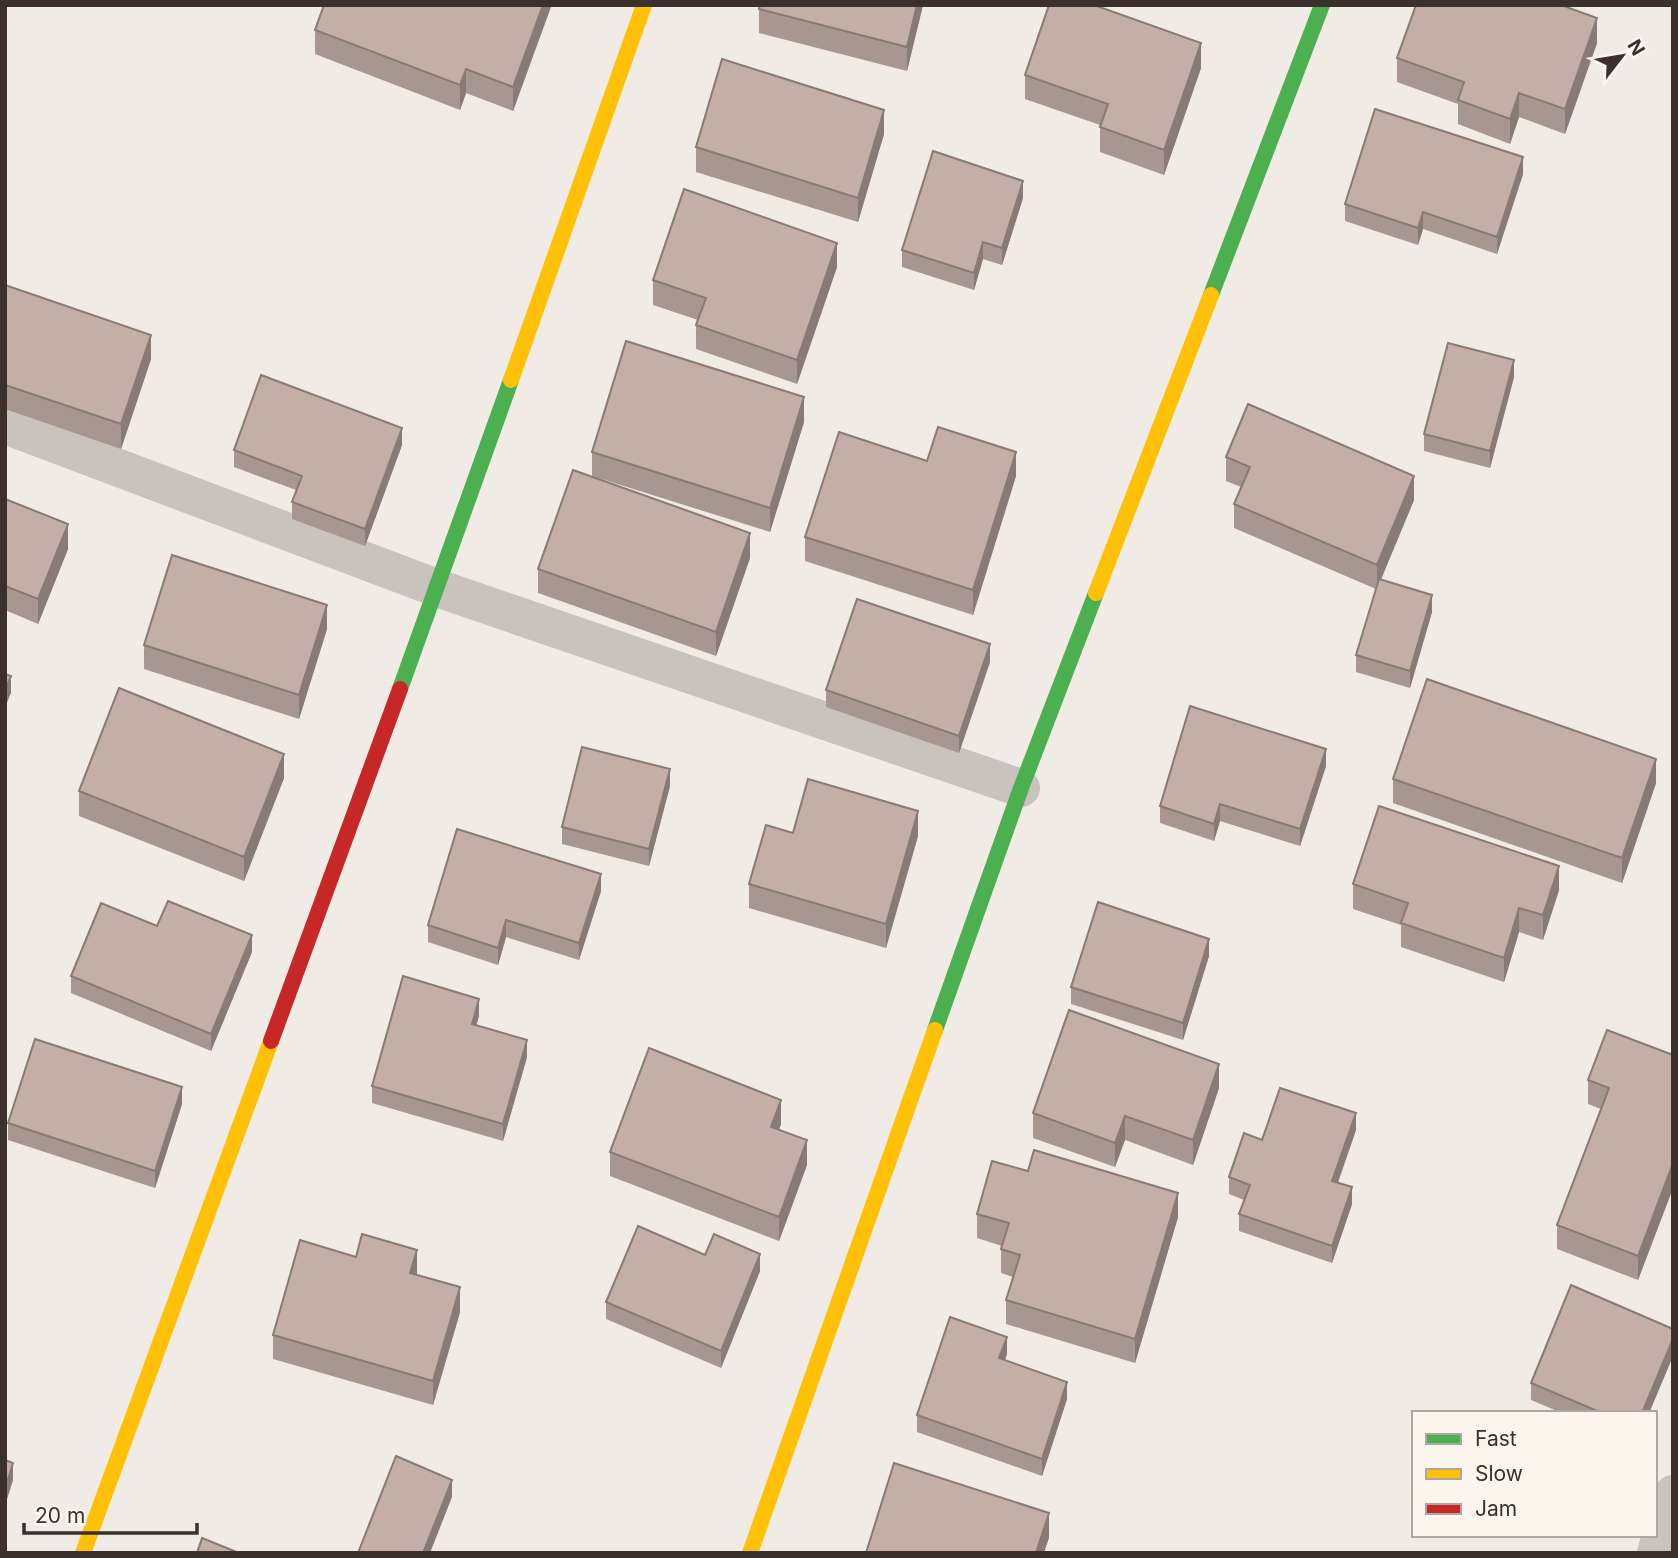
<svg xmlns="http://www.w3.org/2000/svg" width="1678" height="1558" viewBox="0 0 1678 1558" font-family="Inter,sans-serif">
<rect width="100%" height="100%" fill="#f0ebe5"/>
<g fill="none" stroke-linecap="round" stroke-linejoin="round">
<!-- street -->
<g stroke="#c9c3be" stroke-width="38">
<path d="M5 425 437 588 1021 788"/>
<path d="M1656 1553 1673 1494"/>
</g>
<!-- fast -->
<g stroke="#4caf50" stroke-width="16">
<path d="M1211 295 1322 5"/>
<path d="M400 689 511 380"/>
<path d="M935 1030 1021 788 1096 593"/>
</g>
<!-- slow -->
<g stroke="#ffc107" stroke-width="16">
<path d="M511 380 644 5"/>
<path d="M1096 593 1211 295"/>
<path d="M83 1553 271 1041"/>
<path d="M750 1553 935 1030"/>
</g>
<!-- jam -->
<path stroke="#c62828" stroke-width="16" d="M271 1041 400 689"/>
</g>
<!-- wall -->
<g fill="#a89690">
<path d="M551 5 513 111 466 93 460 110 315 54V30Z"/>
<path d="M923 5 907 71 759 33V9Z"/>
<path d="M1597 43 1565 134 1519 117 1510 144 1458 124V104L1397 82V58Z"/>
<path d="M1201 68 1164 175 1100 152V125L1025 99V75Z"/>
<path d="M884 134 858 222 696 172V147Z"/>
<path d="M1523 174 1497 254 1423 229 1418 245 1345 221V204Z"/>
<path d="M1023 198 1002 265 983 259 974 290 902 267V250Z"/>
<path d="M837 267 797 384 696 349V325L698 320 653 305V280Z"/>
<path d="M5 285 151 359 121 449 5 409Z"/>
<path d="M1514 377 1490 468 1424 451V434Z"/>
<path d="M804 422 770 532 592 476V452Z"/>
<path d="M402 445 365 546 292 519V502L296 490 234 467V450Z"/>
<path d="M1226 457 1414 500 1381 579 1432 612 1410 688 1356 672V655L1376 589 1234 528V504L1241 487 1226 481Z"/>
<path d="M927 461 1016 476 973 615 805 561V537Z"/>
<path d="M5 499 68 549 38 624 5 610Z"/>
<path d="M750 558 716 656 538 593V569Z"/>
<path d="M327 629 299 719 144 669V645Z"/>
<path d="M990 662 959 753 826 707V690Z"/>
<path d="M1326 766 1300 846 1220 821 1214 841 1160 823V806Z"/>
<path d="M284 778 244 881 79 816V791Z"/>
<path d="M1393 779 1656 783 1622 883 1393 803Z"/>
<path d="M670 786 649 866 562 844V827Z"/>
<path d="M793 833 918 836 886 948 749 908V884Z"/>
<path d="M1353 884 1559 890 1543 940 1519 932 1504 982 1401 947V925L1353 909Z"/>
<path d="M601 891 579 960 506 937 498 965 428 942V925Z"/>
<path d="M252 952 211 1051 71 993V976Z"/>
<path d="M1209 956 1183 1040 1071 1004V987Z"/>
<path d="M479 1016 476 1025 527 1057 503 1141 372 1103V1086Z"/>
<path d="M1673 1055V1188L1638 1280 1557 1249V1225L1601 1109 1588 1104V1080Z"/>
<path d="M1219 1088 1193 1165 1125 1140 1115 1167 1033 1138V1113Z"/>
<path d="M182 1104 155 1188 8 1140V1123Z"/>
<path d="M781 1124 779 1130 807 1165 779 1241 610 1176V1152Z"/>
<path d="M1356 1130 1338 1183 1352 1204 1332 1263 1239 1231V1214L1244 1200 1229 1194V1177L1262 1140Z"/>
<path d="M977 1214 1178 1217 1135 1363 1006 1324V1300L1013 1277 1001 1273V1249L1002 1246 977 1238Z"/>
<path d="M356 1257 417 1274 416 1275 460 1312 433 1405 273 1359V1335Z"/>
<path d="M760 1271 721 1368 606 1319V1302Z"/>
<path d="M1673 1329V1356L1649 1413H1562L1531 1400V1383Z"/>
<path d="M1007 1354 1005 1360 1067 1399 1042 1476 917 1432V1415Z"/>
</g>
<!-- shaded-wall -->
<g fill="#887a75">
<path d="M543 5H551V7L513 111V87Z"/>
<path d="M917 5H923L907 71V47Z"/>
<path d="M1597 18V43L1565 134V109Z"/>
<path d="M1201 43V68L1164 175V150Z"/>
<path d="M466 69V93L460 110V85Z"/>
<path d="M1519 93V117L1510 144V119Z"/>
<path d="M884 110V134L858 222V198Z"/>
<path d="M1523 157V174L1497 254V237Z"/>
<path d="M1023 181V198L1002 265V248Z"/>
<path d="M1423 212V229L1418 245V228Z"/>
<path d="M983 242V259L974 290V273Z"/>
<path d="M837 243V267L797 384V360Z"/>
<path d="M151 335V359L121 449V424Z"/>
<path d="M1514 360V377L1490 468V451Z"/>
<path d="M804 397V422L770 532V508Z"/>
<path d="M402 428V445L365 546V529Z"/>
<path d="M1016 452V476L973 615V590Z"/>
<path d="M1414 476V500L1377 589V565Z"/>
<path d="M68 524V549L38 624V599Z"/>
<path d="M750 533V558L716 656V632Z"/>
<path d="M1432 595V612L1410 688V671Z"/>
<path d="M327 605V629L299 719V695Z"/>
<path d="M990 644V662L959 753V736Z"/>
<path d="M11 676V693L5 707V690Z"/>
<path d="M1326 749V766L1300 846V829Z"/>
<path d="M284 754V778L244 881V857Z"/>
<path d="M1656 759V783L1622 883V858Z"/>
<path d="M670 769V786L649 866V849Z"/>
<path d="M1220 804V821L1214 841V824Z"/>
<path d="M918 811V836L886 948V924Z"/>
<path d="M1559 866V890L1543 940V915Z"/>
<path d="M601 874V891L579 960V943Z"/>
<path d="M1519 908V932L1504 982V958Z"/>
<path d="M506 920V937L498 965V948Z"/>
<path d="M252 935V952L211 1051V1034Z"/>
<path d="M1209 939V956L1183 1040V1023Z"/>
<path d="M479 999V1016L472 1041V1024Z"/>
<path d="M527 1040V1057L503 1141V1124Z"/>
<path d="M1219 1064V1088L1193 1165V1140Z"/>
<path d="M182 1087V1104L155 1188V1171Z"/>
<path d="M781 1100V1124L771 1151V1127Z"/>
<path d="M1356 1113V1130L1332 1198V1181Z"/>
<path d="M1125 1116V1140L1115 1167V1143Z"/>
<path d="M807 1140V1165L779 1241V1217Z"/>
<path d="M1673 1163V1188L1638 1280V1256Z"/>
<path d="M1352 1187V1204L1332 1263V1246Z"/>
<path d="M1178 1193V1217L1135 1363V1339Z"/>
<path d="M417 1250V1274L410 1298V1273Z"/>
<path d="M760 1254V1271L721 1368V1351Z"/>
<path d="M460 1287V1312L433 1405V1381Z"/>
<path d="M1007 1337V1354L999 1375V1358Z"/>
<path d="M1673 1339V1356L1649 1413H1642Z"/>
<path d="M1067 1382V1399L1042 1476V1459Z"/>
<path d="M13 1463V1480L5 1506V1489Z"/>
<path d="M452 1480V1497L430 1553H423Z"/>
<path d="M1049 1513V1538L1044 1553H1036Z"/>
</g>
<!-- building -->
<g fill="#c3afa7" stroke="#887a75" stroke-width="2">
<path d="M324 5H543L513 87 466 69 460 85 315 30Z"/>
<path d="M760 5H917L907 47 759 9Z"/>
<path d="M1049 5H1094L1201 43 1164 150 1100 127 1108 104 1025 75Z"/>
<path d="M1416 5H1561L1597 18 1565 109 1519 93 1510 119 1458 100 1464 82 1397 58Z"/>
<path d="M722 59 884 110 858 198 696 147Z"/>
<path d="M1375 109 1523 157 1497 237 1423 212 1418 228 1345 204Z"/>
<path d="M933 151 1023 181 1002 248 983 242 974 273 902 250Z"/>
<path d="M684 189 837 243 797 360 696 325 706 298 653 280Z"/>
<path d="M5 285 151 335 121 424 5 385Z"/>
<path d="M626 341 804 397 770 508 592 452Z"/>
<path d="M1448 343 1514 360 1490 451 1424 434Z"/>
<path d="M261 375 402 428 365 529 292 502 302 476 234 450Z"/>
<path d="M1248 404 1414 476 1377 565 1234 504 1250 467 1226 457Z"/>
<path d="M938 427 1016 452 973 590 805 537 839 432 927 461Z"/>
<path d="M573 470 750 533 716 632 538 569Z"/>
<path d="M5 499 68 524 38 599 5 586Z"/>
<path d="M172 555 327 605 299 695 144 645Z"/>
<path d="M1379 579 1432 595 1410 671 1356 655Z"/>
<path d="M857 599 990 644 959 736 826 690Z"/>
<path d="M5 674 11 676 5 690Z"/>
<path d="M1427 679 1656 759 1622 858 1393 779Z"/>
<path d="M119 688 284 754 244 857 79 791Z"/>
<path d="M1190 706 1326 749 1300 829 1220 804 1214 824 1160 806Z"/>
<path d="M582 747 670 769 649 849 562 827Z"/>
<path d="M808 779 918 811 886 924 749 884 766 825 793 833Z"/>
<path d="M1379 806 1559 866 1543 915 1519 908 1504 958 1401 923 1408 903 1353 884Z"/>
<path d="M457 829 601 874 579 943 506 920 498 948 428 925Z"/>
<path d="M168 901 252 935 211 1034 71 976 101 903 157 926Z"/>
<path d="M1098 902 1209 939 1183 1023 1071 987Z"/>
<path d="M403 976 479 999 472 1024 527 1040 503 1124 372 1086Z"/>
<path d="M1069 1010 1219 1064 1193 1140 1125 1116 1115 1143 1033 1113Z"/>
<path d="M1607 1030 1673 1055V1163L1638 1256 1557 1225 1609 1088 1588 1080Z"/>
<path d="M35 1039 182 1087 155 1171 8 1123Z"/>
<path d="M649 1048 781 1100 771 1127 807 1140 779 1217 610 1152Z"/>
<path d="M1280 1088 1356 1113 1332 1181 1352 1187 1332 1246 1239 1214 1250 1185 1229 1177 1244 1133 1262 1140Z"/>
<path d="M1034 1150 1178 1193 1135 1339 1006 1300 1020 1255 1001 1249 1009 1223 977 1214 992 1161 1028 1171Z"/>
<path d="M638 1226 705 1255 714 1234 760 1254 721 1351 606 1302Z"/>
<path d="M362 1234 417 1250 410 1273 460 1287 433 1381 273 1335 300 1240 356 1257Z"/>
<path d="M1571 1285 1673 1329V1339L1642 1413H1602L1531 1383Z"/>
<path d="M950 1317 1007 1337 999 1358 1067 1382 1042 1459 917 1415Z"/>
<path d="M396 1456 452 1480 423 1553H358Z"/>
<path d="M5 1460 13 1463 5 1489Z"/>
<path d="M894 1463 1049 1513 1036 1553H866Z"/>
<path d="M202 1538 239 1553H197Z"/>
</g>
<!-- border -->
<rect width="1678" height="1558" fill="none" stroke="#3b302b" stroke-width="14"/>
<!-- legend -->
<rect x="1412" y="1411" width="245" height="126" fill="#fbf5ee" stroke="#aea6a0" stroke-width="2"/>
<rect x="1426" y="1434" width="35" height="10" fill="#4caf50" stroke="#aea6a0" stroke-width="2"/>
<text x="1475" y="1446" font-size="21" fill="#3b302b">Fast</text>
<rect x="1426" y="1469" width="35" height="10" fill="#ffc107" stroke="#aea6a0" stroke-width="2"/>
<text x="1475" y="1481" font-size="21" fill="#3b302b">Slow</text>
<rect x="1426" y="1504" width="35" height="10" fill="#c62828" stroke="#aea6a0" stroke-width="2"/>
<text x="1475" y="1516" font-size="21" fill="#3b302b">Jam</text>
<!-- north arrow -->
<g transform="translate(1622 56) rotate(59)" stroke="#fbf5ee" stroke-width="5" paint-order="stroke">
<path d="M0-5L12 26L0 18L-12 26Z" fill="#3b302b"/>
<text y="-10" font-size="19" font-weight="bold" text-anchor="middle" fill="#3b302b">N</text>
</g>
<!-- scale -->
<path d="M24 1523v10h173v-10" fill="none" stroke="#3b302b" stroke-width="3.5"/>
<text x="35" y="1523" font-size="21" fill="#3b302b" stroke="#fbf5ee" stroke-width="5" paint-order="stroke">20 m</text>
</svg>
